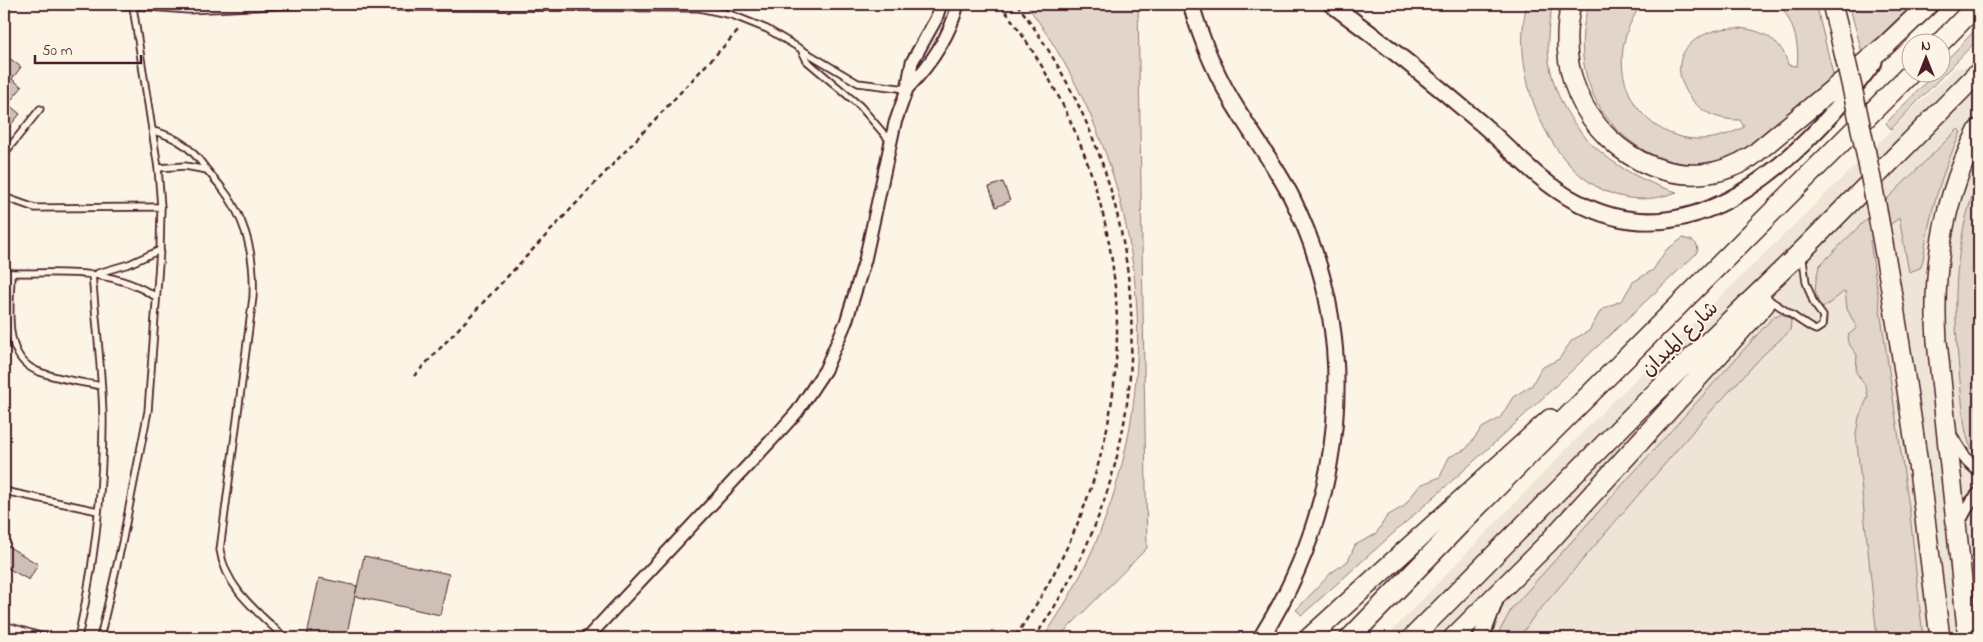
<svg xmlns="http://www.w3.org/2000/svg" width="1983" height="642" viewBox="0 0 1983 642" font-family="'Indie Flower','Playpen Sans Arabic',sans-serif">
<rect width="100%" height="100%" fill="#fcf5e5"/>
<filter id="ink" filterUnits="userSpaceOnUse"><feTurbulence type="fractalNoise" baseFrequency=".02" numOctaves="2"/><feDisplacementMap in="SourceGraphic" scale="10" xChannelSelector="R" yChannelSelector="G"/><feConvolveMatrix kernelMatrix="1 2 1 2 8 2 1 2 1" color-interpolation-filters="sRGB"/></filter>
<g filter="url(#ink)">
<!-- built -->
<path fill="#eee5d7" d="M1979 67V638H1385L1604 410 1955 68Z"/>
<!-- green -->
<g fill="#e2d5ca" stroke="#967a7a">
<path d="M1026 4H1138L1147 548 1058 638H1043C1178 443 1165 193 1026 4Z"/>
<path d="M1527 4H1553C1529 95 1592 168 1677 192 1572 232 1504 89 1527 4Z"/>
<path d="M1589 4H1642C1586 78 1658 173 1744 127L1740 120C1720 120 1702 114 1690 97 1642 27 1775 0 1788 65L1797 66C1800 44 1793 21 1779 4H1816L1834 78C1809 99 1784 120 1758 141 1751 147 1742 158 1734 160 1639 187 1558 96 1589 4Z"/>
<path d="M1849 4H1913L1862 53Z"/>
<path d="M1975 30 1979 34V38L1891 129 1886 123 1935 73 1940 72 1941 66Z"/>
<path d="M1958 129 1961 132C1941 173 1929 215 1923 260L1920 268 1909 272 1899 218 1870 241 1910 514 1923 638H1877L1856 434 1859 417 1868 397 1866 387 1856 372 1857 355 1847 341 1849 334 1857 328 1847 309 1845 291 1823 308C1811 295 1816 281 1819 266Z"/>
<path d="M1979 176 1977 340 1979 460C1963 442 1964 415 1961 391 1953 314 1951 250 1979 176Z"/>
<path d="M1683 238 1693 241 1697 245 1698 250 1695 255 1501 437 1302 615 1296 610 1332 572 1348 561 1355 545 1376 534 1387 516 1404 506 1420 485 1440 477 1449 457 1466 449 1482 428 1500 418 1513 397 1532 385 1541 368 1559 359 1572 340 1589 331 1601 310 1622 300 1633 282 1653 270 1666 250Z"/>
<path d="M1782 314 1791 320 1790 331 1765 353 1699 424 1532 619 1519 638H1496L1512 608 1774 316Z"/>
</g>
<!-- building -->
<g fill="#cfc0b7" stroke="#4a1f2b">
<path d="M4 54 21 67 12 79 22 87 8 104 20 114 4 133Z"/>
<path d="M1003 182 1010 201 996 207 989 187Z"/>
<path d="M4 544 38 564 29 580 4 566Z"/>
<path d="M364 556 449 574 440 615 355 596Z"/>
<path d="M319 578 357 586 346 638 307 636Z"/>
</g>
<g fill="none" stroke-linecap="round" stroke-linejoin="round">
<defs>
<g id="service">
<path d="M110 4 188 10 318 4 392 7 699 8 732 15 767 29 858 83 907 89"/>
<path d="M802 51 807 61 860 106 891 142"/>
<path d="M153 131C179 137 192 149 207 170 212 176 217 182 222 188 246 219 255 258 253 297L220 550C226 589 258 612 285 638"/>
<path d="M4 154 40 109"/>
<path d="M158 168 185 166 207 170"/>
<path d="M4 197 35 208 161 207"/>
<path d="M4 273C58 274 109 266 156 297"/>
<path d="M11 273C11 305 1 356 37 371 57 379 81 382 101 386"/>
<path d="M98 273 129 264 160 250"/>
<path d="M1769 300C1780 305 1809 329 1816 330L1822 326 1823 316 1814 304 1806 282 1803 260"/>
<path d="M4 491 98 511"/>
<path d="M4 625 47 638"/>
<path d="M78 638C94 567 103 491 103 418 102 370 96 322 92 274"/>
<path d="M100 638 122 543 148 411 160 250 161 207 158 168 133 7"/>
</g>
<g id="minor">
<path d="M907 89C930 65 950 36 958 4"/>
<path d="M1951 436 1965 458 1979 471"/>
<path d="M1957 526 1968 506 1979 493"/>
<path d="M587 638 780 431 797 412 825 370 846 322 865 260 895 123 907 89 912 62 936 19 941 4"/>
</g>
<g id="tertiary">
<path d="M1191 4C1202 43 1218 80 1240 114 1257 142 1277 168 1292 198 1363 342 1345 504 1261 638"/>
<path d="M1331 4C1383 42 1433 82 1482 124 1512 150 1539 182 1575 201 1696 268 1807 152 1874 62"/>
<path d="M1481 638 1496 598"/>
</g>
<g id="primary">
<path d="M1571 4C1564 34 1566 66 1578 94 1607 161 1688 199 1752 156L1885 46 1929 4"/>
<path d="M1940 43 1978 4"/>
<path d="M1920 478 1940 638"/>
<path d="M1309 638 1550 419"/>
<path d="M1350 638 1472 512 1912 72"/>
<path d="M1412 638 1645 403 1805 248 1979 72"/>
<path d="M1453 638 1547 544 1765 304"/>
<path d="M1968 638 1937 341C1932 267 1944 195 1979 129"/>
</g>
</defs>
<!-- service casing -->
<use href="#service" stroke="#4a1f2b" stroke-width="9"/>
<!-- minor casing -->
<use href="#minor" stroke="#4a1f2b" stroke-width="15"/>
<!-- tertiary casing -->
<use href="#tertiary" stroke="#4a1f2b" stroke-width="19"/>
<!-- primary casing -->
<use href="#primary" stroke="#4a1f2b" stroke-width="22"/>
<!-- path -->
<g stroke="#4a1f2b" stroke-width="2.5" stroke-dasharray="5 4" stroke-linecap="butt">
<path d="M1000 4C1150 202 1157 434 1014 638"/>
<path d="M1017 4C1160 195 1173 439 1034 638"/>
<path d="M414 376 740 29"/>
</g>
<!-- service -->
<use href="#service" stroke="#fcf5e5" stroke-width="5.5"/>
<!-- minor -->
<use href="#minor" stroke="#fcf5e5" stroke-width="11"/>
<!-- tertiary -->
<use href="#tertiary" stroke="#fcf5e5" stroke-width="15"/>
<!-- primary -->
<use href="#primary" stroke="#fcf5e5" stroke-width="19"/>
<defs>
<path id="primary-bridge" d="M1832 4C1872 160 1897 318 1920 478"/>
</defs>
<!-- primary-bridge casing -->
<use href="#primary-bridge" stroke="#4a1f2b" stroke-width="22" stroke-linecap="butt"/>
<!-- primary-bridge -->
<use href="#primary-bridge" stroke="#fcf5e5" stroke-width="19"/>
</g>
</g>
<g text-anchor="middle" stroke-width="4" stroke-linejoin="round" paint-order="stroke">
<!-- street labels -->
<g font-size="20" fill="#4a1f2b" stroke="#fcf5e5">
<text transform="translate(1679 338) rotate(-44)" y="7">شارع الميدان</text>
</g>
</g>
<!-- margin -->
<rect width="1983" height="642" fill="none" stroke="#fcf5e5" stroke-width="20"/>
<rect x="10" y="10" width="1963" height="622" fill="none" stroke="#4a1f2b" stroke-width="2" filter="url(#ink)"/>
<!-- north arrow -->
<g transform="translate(1926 58)"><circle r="24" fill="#fcf5e5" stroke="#b59f9b"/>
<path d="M0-4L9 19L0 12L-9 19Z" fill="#4a1f2b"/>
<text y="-8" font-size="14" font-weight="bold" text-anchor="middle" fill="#4a1f2b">N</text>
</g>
<!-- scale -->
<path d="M35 55v8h106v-8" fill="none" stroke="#4a1f2b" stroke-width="2.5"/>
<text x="42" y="55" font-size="15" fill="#4a1f2b" stroke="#fcf5e5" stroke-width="4" paint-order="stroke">50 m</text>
</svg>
